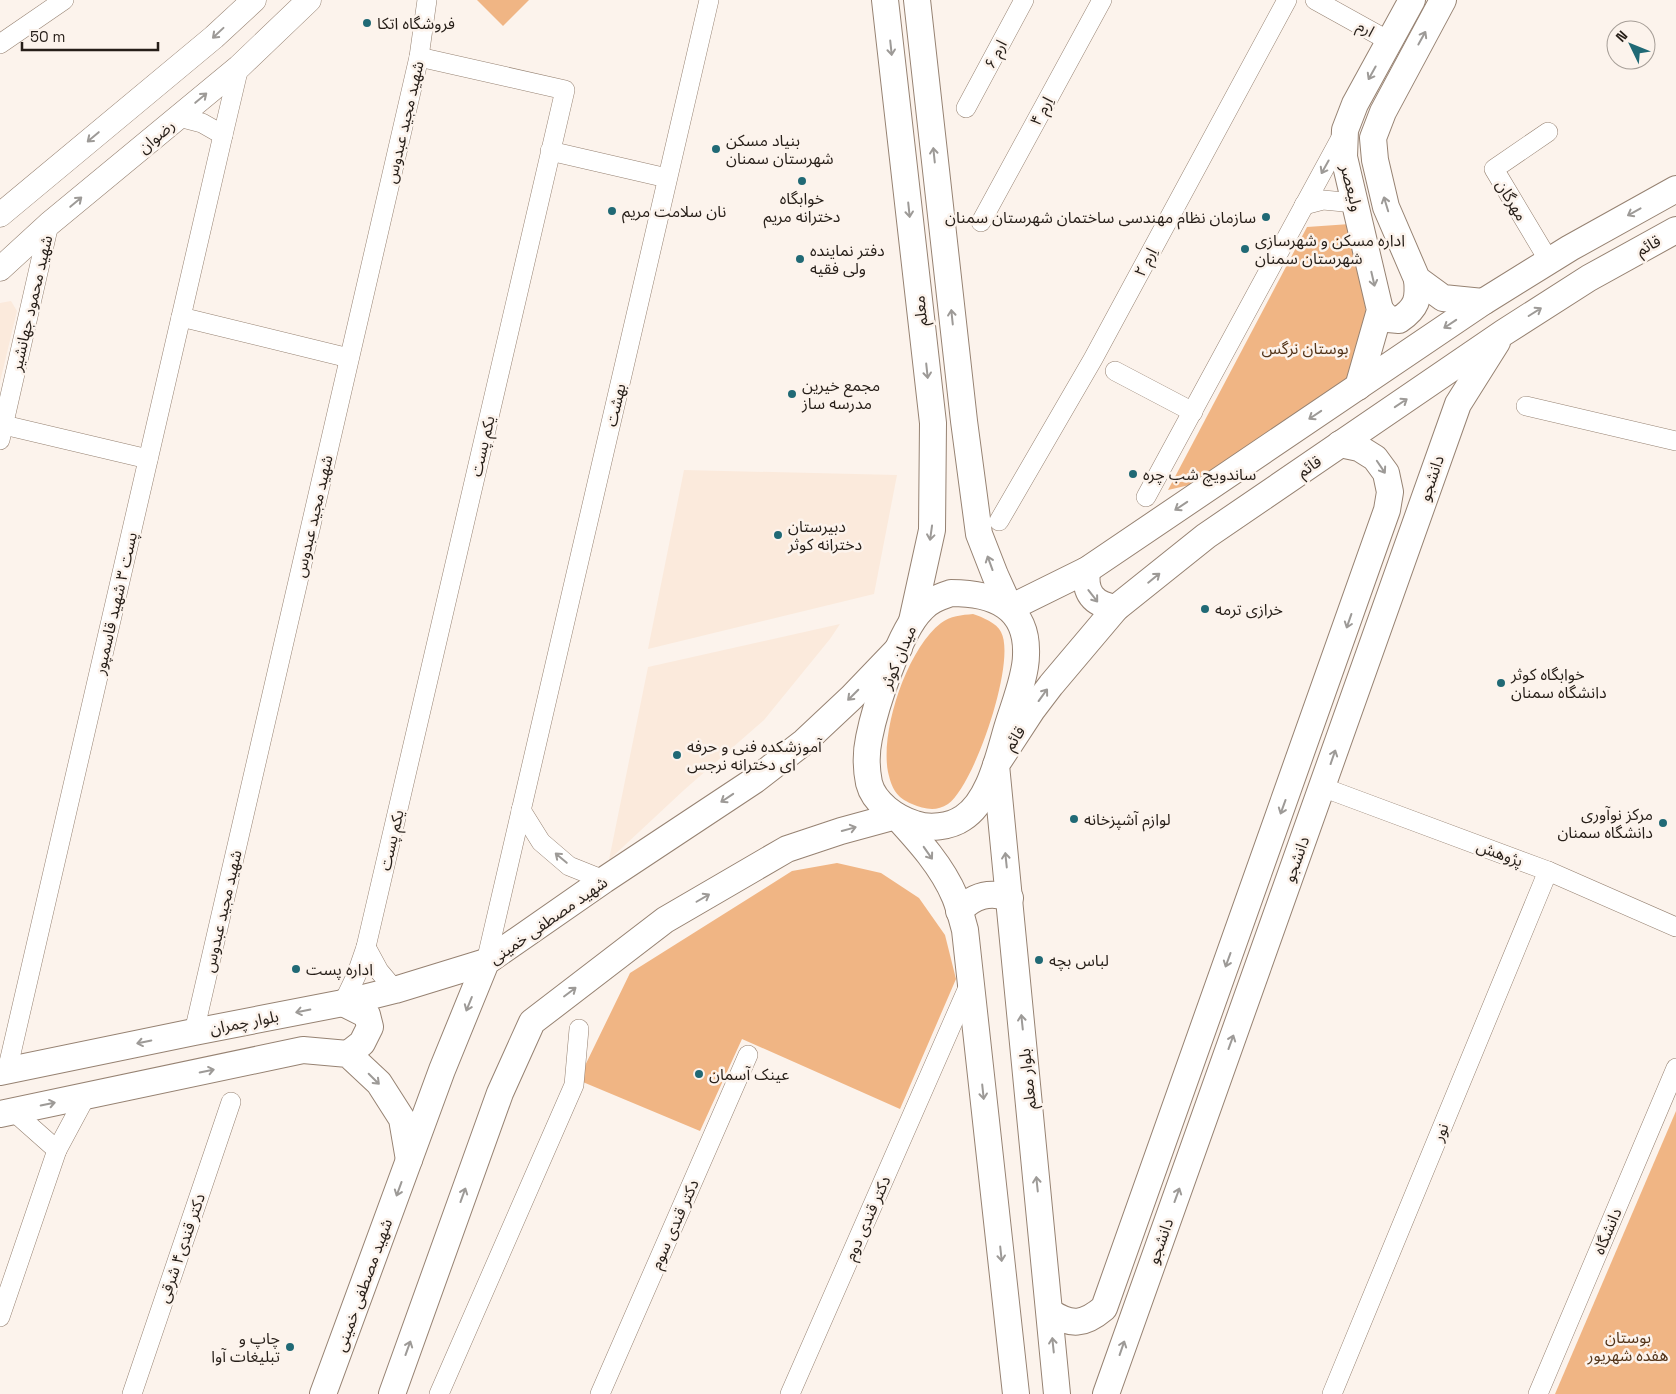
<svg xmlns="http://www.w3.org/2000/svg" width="1676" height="1394" viewBox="0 0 1676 1394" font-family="'Space Grotesk','Noto Sans Arabic',sans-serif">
<rect width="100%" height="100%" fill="#fcf3ec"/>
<!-- built -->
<g fill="#fbeadc">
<path d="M11 301 17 311 0 382V303Z"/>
<path d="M684 470 897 475 874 594 648 649Z"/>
<path d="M840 624 830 639 764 720 684 790 609 860 648 667Z"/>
</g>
<!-- green -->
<g fill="#f0b584">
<path d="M477 0H529L503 26Z"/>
<path d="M1350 224 1370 333 1352 378 1211 480 1168 490 1307 227Z"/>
<path d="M973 614C982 617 997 623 1001 632 1017 661 974 786 948 804 936 812 924 809 912 804 896 797 892 789 888 772 880 731 907 649 941 623 950 616 962 615 973 614Z"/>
<path d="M837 863 881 873 919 898 945 935 956 979 900 1109 742 1039 700 1131 578 1080 630 973 792 871Z"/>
<path d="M1676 1111V1394H1555Z"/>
</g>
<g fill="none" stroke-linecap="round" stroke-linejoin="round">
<defs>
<g id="minor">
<path d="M1315 0 1389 41"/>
<path d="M0 44 64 0"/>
<path d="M966 108 1024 0"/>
<path d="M179 117 202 123 223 135 239 67"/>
<path d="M1548 132 1494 169 1549 261"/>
<path d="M550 151 667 178"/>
<path d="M1304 205 1323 200 1355 203"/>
<path d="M981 222 1102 0"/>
<path d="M181 317 349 358"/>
<path d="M1115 371 1193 412"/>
<path d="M1526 406 1676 441"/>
<path d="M4 425 148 459"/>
<path d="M0 440 49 224"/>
<path d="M1146 497 1343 134"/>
<path d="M999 521 1093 359 1287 0"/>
<path d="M1322 787 1548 871 1676 927"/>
<path d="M521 810 541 842 569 866 604 880"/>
<path d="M366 947 565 90 419 57"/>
<path d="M486 962 709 0"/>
<path d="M343 1003 356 976 366 947 379 971 395 990"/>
<path d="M194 1032 419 57 427 0"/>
<path d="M7 1071 223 135"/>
<path d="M13 1111 57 1150 86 1096"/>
<path d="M0 1317 57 1150"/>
<path d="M132 1394 231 1102"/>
<path d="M439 1394 574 1085 579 1029"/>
<path d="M600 1394 748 1055"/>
<path d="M790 1394 970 983"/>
<path d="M1332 1394 1548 871"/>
<path d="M1538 1394 1676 1068"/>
</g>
<g id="tertiary">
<path d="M0 215 214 37 254 0"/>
<path d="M0 269 49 224 239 67 309 0"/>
</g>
<g id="secondary">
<path d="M885 0 933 423 932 530 912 621"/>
<path d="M917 0 964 421 979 534 995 575 1010 608 1087 570 1483 302 1570 248 1676 189"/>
<path d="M1443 0 1383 112 1373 138 1375 160 1386 207 1417 279 1443 298 1483 302"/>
<path d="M1380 310 1388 319 1399 320C1417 308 1419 299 1417 279"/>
<path d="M1358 387 1380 310 1344 157 1345 130 1355 104 1412 0"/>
<path d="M1087 570C1084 593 1093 604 1116 608"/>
<path d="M951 593C994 593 1028 607 1026 655 1026 676 1014 705 1008 725 999 754 990 801 963 818 950 827 929 829 915 824 896 818 874 803 869 783 866 768 866 752 869 738 875 707 900 630 922 609 930 600 940 597 951 593Z"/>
<path d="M959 911C974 895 990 891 1010 898"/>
<path d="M343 1003 367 1015 370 1027 362 1043 348 1054"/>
<path d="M0 1072 194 1032 343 1003 395 990 486 962"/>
<path d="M0 1114 303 1050 348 1054 379 1083 402 1119 409 1160"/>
<path d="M1050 1312C1071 1326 1084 1325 1104 1308L1387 510 1390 492 1386 473 1375 458 1359 448 1340 444"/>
<path d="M323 1394 442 1070 486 962 604 880 755 780 804 742 852 697 899 648"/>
<path d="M392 1394 500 1093 532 1022 665 920 787 849 841 831 896 816C918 840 942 866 955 897 959 907 962 919 965 930L1016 1394"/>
<path d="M1057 1394 996 765 1032 710 1051 685 1116 608 1206 536 1503 333 1589 278 1676 230"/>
<path d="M1106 1394 1458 404 1497 342"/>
</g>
</defs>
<!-- minor casing -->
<use href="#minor" stroke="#968272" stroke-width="20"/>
<!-- tertiary casing -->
<use href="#tertiary" stroke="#968272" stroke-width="25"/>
<!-- secondary casing -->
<use href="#secondary" stroke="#968272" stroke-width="28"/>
<!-- minor -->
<use href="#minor" stroke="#fff" stroke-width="19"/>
<!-- tertiary -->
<use href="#tertiary" stroke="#fff" stroke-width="24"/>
<!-- secondary -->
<use href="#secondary" stroke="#fff" stroke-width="26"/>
</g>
<!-- one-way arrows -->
<defs><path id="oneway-shaft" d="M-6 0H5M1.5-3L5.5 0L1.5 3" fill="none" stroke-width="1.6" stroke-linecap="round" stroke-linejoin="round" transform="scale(1.25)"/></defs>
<g stroke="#9d9a97">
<use href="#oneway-shaft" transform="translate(218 33) rotate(137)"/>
<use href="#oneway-shaft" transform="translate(1422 38) rotate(-61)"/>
<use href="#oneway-shaft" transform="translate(891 48) rotate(84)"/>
<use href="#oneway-shaft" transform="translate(1372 73) rotate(119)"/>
<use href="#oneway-shaft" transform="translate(201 98) rotate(-40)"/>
<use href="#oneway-shaft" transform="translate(93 137) rotate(140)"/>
<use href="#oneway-shaft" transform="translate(934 155) rotate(-96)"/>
<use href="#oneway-shaft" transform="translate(1325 167) rotate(119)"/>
<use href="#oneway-shaft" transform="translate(76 202) rotate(-40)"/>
<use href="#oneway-shaft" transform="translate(1386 204) rotate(-107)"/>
<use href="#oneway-shaft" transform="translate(909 210) rotate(84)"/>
<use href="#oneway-shaft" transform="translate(1634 212) rotate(151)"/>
<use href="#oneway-shaft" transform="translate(1373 279) rotate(77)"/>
<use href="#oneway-shaft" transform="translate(1535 312) rotate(-32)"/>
<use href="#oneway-shaft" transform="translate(952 317) rotate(-96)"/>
<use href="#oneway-shaft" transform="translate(1450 324) rotate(146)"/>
<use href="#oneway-shaft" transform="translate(927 371) rotate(84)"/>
<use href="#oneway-shaft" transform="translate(1401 403) rotate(-34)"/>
<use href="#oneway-shaft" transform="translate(1315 415) rotate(146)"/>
<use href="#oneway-shaft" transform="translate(1381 467) rotate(56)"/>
<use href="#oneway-shaft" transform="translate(1181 506) rotate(146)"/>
<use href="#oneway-shaft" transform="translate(931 533) rotate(98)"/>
<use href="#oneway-shaft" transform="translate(990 563) rotate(-110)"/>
<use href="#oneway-shaft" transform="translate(1154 578) rotate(-39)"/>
<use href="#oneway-shaft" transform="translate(1093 596) rotate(52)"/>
<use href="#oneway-shaft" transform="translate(1349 621) rotate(109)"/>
<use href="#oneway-shaft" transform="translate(853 695) rotate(135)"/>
<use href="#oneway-shaft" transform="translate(1043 695) rotate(-54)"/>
<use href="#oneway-shaft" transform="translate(1333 757) rotate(-71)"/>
<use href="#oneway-shaft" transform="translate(727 798) rotate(146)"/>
<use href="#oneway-shaft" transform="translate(1283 807) rotate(110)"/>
<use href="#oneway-shaft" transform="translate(849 829) rotate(-15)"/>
<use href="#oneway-shaft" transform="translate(928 853) rotate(55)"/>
<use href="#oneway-shaft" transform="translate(561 858) rotate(-140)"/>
<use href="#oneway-shaft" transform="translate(1006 860) rotate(-96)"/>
<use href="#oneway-shaft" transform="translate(703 898) rotate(-30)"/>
<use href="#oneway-shaft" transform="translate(1228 960) rotate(110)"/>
<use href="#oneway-shaft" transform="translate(570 992) rotate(-37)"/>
<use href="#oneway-shaft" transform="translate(469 1004) rotate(112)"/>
<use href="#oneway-shaft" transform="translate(303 1011) rotate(169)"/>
<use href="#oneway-shaft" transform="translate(1022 1022) rotate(-96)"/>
<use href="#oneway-shaft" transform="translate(144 1042) rotate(168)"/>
<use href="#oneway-shaft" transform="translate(1231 1042) rotate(-70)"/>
<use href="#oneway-shaft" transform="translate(207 1071) rotate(-12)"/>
<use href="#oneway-shaft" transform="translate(374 1079) rotate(45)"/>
<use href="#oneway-shaft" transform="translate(983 1092) rotate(84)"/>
<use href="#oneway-shaft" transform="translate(48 1104) rotate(-12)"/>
<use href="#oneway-shaft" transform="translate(1037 1184) rotate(-96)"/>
<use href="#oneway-shaft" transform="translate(399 1189) rotate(110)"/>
<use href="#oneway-shaft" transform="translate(463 1195) rotate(-70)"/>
<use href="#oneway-shaft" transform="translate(1177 1195) rotate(-70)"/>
<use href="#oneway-shaft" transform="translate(1001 1254) rotate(84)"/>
<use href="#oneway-shaft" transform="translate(1053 1345) rotate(-96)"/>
<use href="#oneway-shaft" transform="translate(408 1348) rotate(-70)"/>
<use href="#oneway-shaft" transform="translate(1122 1348) rotate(-71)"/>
</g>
<!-- markers -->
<g fill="#206975" stroke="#fcf3ec" stroke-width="2">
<circle cx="367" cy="23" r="5"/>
<circle cx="716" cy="149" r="5"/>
<circle cx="802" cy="181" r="5"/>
<circle cx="612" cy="211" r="5"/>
<circle cx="1266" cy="217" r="5"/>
<circle cx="1245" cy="249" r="5"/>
<circle cx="800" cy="259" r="5"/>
<circle cx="792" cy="394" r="5"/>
<circle cx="1133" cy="474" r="5"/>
<circle cx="778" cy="535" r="5"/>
<circle cx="1205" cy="609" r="5"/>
<circle cx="1501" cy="683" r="5"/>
<circle cx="677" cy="755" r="5"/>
<circle cx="1074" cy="819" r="5"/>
<circle cx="1663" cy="823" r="5"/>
<circle cx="1039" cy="960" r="5"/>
<circle cx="296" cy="969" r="5"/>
<circle cx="699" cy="1074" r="5"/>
<circle cx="290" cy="1347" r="5"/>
</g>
<g text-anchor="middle" stroke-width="5" stroke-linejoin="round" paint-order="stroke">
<!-- poi labels -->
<g font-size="16" fill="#261e18" stroke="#fcf3ec" text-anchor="start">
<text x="377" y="29">فروشگاه اتکا</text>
<text x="726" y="146">بنیاد مسکن<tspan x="726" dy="18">شهرستان سمنان</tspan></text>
<text x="802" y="204" text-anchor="middle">خوابگاه<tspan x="802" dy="18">دخترانه مریم</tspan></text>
<text x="622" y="217">نان سلامت مریم</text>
<text x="1256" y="223" text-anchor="end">سازمان نظام مهندسی ساختمان شهرستان سمنان</text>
<text x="1255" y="246">اداره مسکن و شهرسازی<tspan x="1255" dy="18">شهرستان سمنان</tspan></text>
<text x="810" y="256">دفتر نماینده<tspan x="810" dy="18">ولی فقیه</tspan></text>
<text x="802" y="391">مجمع خیرین<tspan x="802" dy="18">مدرسه ساز</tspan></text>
<text x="1143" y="480">ساندویچ شب چره</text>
<text x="788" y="532">دبیرستان<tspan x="788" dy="18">دخترانه کوثر</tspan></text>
<text x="1215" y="615">خرازی ترمه</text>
<text x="1511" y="680">خوابگاه کوثر<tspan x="1511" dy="18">دانشگاه سمنان</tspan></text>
<text x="687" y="752">آموزشکده فنی و حرفه<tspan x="687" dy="18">ای دخترانه نرجس</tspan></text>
<text x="1653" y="820" text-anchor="end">مرکز نوآوری<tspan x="1653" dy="18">دانشگاه سمنان</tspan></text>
<text x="1084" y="825">لوازم آشپزخانه</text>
<text x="1049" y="966">لباس بچه</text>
<text x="306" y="975">اداره پست</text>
<text x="709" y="1080">عینک آسمان</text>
<text x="280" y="1344" text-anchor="end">چاپ و<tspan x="280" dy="18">تبلیغات آوا</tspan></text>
</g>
<!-- street labels -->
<g font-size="16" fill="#261e18" stroke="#fcf3ec">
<text transform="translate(1366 28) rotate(30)" y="6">ارم</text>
<text transform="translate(995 54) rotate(-62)" y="6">ارم ۶</text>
<text transform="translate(1041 111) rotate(-61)" y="6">اِرم ۴</text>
<text transform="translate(404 122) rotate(-77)" y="6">شهید مجید عبدوس</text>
<text transform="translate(156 136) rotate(-40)" y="6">رضوان</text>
<text transform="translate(1352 188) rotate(76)" y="6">ولیعصر</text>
<text transform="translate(1512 200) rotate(59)" y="6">مهرگان</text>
<text transform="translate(1648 245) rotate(-29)" y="6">قائم</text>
<text transform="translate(1145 262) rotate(-62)" y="6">اِرم ۲</text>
<text transform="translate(31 303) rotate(-77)" y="6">شهید محمود جهانشیر</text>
<text transform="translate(920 311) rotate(-96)" y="6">معلم</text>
<text transform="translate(615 405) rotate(-77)" y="6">بهشت</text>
<text transform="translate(482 446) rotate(-77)" y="6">یکم پست</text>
<text transform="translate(1309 466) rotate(-34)" y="6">قائم</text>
<text transform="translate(1431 478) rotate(-71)" y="6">دانشجو</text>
<text transform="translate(313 516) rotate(-77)" y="6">شهید مجید عبدوس</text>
<text transform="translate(115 603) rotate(-77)" y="6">پست ۳ شهید قاسمپور</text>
<text transform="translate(898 657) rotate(-67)" y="6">میدان کوثر</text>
<text transform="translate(1014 738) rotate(-57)" y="6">قائم</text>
<text transform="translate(391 840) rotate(-77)" y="6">یکم پست</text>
<text transform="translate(1500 853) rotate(20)" y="6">پژوهش</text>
<text transform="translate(1296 859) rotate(-70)" y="6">دانشجو</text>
<text transform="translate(222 911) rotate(-77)" y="6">شهید مجید عبدوس</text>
<text transform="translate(548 920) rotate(-35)" y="6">شهید مصطفی خمینی</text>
<text transform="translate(244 1022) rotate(-11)" y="6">بلوار چمران</text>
<text transform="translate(1027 1079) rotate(-96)" y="6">بلوار معلم</text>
<text transform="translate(1440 1132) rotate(-68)" y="6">نور</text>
<text transform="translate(867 1218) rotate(-66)" y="6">دکتر قندی دوم</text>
<text transform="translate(674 1224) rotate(-66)" y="6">دکتر قندی سوم</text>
<text transform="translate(1607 1231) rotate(-67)" y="6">دانشگاه</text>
<text transform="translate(1160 1241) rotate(-70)" y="6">دانشجو</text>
<text transform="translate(181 1248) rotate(-71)" y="6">دکتر قندی۴ شرقی</text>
<text transform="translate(363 1285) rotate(-70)" y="6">شهید مصطفی خمینی</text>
</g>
<!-- park labels -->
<g font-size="16" fill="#53351a" stroke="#fcf3ec">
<text x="1305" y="354">بوستان نرگس</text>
<text x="1628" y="1343">بوستان<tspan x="1628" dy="18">هفده شهریور</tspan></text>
</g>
</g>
<!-- north arrow -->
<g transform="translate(1631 45) rotate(313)"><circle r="24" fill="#fcf3ec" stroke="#a69e97"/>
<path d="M0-4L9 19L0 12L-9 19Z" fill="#206975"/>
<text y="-8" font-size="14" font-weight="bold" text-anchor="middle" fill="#261e18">N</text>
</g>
<!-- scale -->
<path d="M22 42v8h136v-8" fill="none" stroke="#261e18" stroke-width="2.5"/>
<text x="30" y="42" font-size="15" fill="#261e18" stroke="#fcf3ec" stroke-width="4" paint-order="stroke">50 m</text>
</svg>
